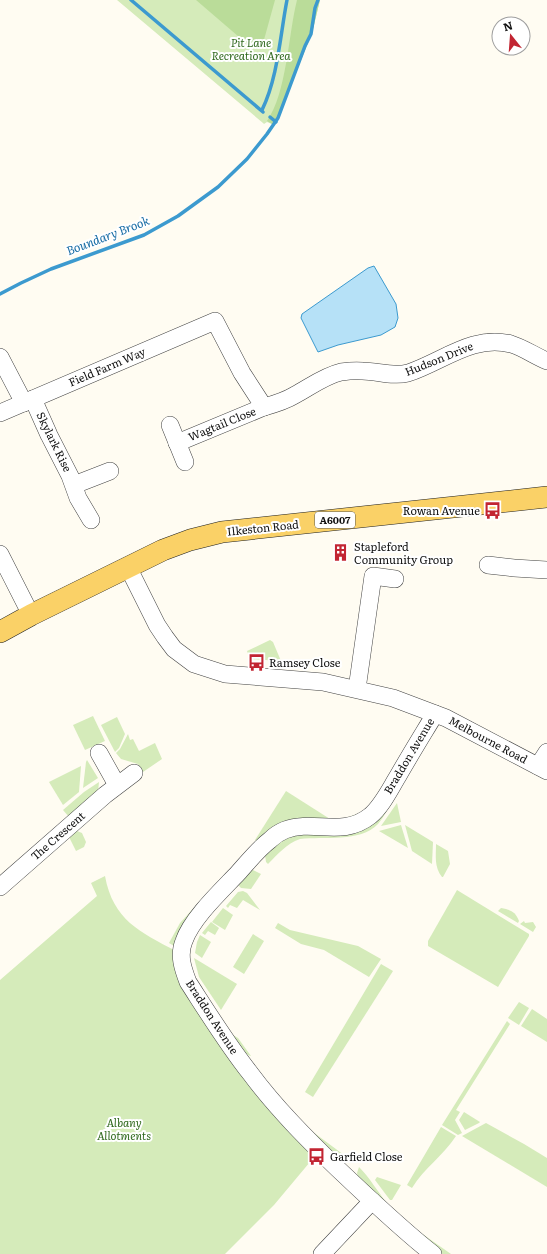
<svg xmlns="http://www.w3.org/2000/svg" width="547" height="1254" viewBox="0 0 547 1254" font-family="Literata,serif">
<rect width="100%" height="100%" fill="#fffcf2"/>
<!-- green -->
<g fill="#d5ebba">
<path d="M117 0H320L312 33 277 119 272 124 267 122 264 124 263 123Z"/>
<path d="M270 640 273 642 281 661 250 659 247 651Z"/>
<path d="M93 716 105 741 85 750 73 725Z"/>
<path d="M117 717 125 734 119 748 115 752 101 725Z"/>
<path d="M128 734 130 740 133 739 139 751 155 743 162 759 143 772 138 764 121 759 116 753 120 749Z"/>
<path d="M87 760 98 778 83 788 86 762Z"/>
<path d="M81 766 79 792 63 805 49 782Z"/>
<path d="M99 782 98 792 69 817 63 810 84 792Z"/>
<path d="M286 791 330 819 256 841 255 840Z"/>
<path d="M393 800C388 808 384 817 378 824 360 843 323 836 300 839 286 844 278 854 268 864L266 862 265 855 281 838 310 832Z"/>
<path d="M397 803 401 822 381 826Z"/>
<path d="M401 825 408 848 379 831Z"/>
<path d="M405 825 433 842 432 864 412 851Z"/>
<path d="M77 831 82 833 86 842 84 847 76 851 69 837Z"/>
<path d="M436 844 448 851 450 864 443 877H442C434 867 436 856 436 844Z"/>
<path d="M253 870 261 874 251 889 241 888 239 886C240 879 247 872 253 870Z"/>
<path d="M105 876C113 920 140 932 176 951V961L315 1156 274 1205 225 1254H0V980L97 896 91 883Z"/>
<path d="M213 887 176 947 169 943 180 923Z"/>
<path d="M457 890 529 934V936L498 987 428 946V941Z"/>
<path d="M243 891 247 893 260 910 243 900 237 908 230 905 228 908 226 906 238 892Z"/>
<path d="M223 908 233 915 225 930 212 922Z"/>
<path d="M501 908C511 910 515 911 519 921L518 923 498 911Z"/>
<path d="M524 921 525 923 533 922 536 927 533 932 520 924Z"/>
<path d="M211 922 219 928 215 935 208 931 205 935 202 933Z"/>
<path d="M278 923 290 930 358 946 381 959 369 977 324 950 301 944 275 928Z"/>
<path d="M253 934 264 941 244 974 233 967Z"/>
<path d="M200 935 211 942 202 958 195 953 197 942Z"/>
<path d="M194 958 237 984 221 1010 199 977Z"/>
<path d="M381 964 393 971 313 1097 305 1092Z"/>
<path d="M519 1002 529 1008 519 1025 508 1018Z"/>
<path d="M532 1009 547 1019V1042L521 1026Z"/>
<path d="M507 1021 510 1024 456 1110 460 1112 455 1120 462 1133 458 1135 442 1125Z"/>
<path d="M233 1035 238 1038 251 1056C244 1055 234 1042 233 1035Z"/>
<path d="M464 1112 480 1122 479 1123 465 1130 459 1120Z"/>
<path d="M486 1123 524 1144 547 1158V1187L462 1136Z"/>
<path d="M441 1127 456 1136C444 1155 424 1168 412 1188L407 1185Z"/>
<path d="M313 1132 348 1158C335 1160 323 1146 315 1139Z"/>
<path d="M359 1167C370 1178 377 1191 387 1203L359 1180 357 1173Z"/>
<path d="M377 1177 401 1185 392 1200H390L375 1180Z"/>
<path d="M421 1233 451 1254H442L422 1238 420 1234Z"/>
</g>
<!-- forest -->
<g fill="#badc99">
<path d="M196 0H275L262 47 253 49Z"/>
<path d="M297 0H320L312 33 277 119 272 124 267 121C287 92 288 36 297 0Z"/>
</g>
<!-- water -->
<path fill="#b6e1f7" stroke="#3c9acf" d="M374 266 396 304 398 318 395 327 381 335 338 345 318 352 301 318 302 314 368 268Z"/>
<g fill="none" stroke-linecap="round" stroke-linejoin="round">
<!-- stream -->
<g stroke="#3c9acf" stroke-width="3.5">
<path d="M131 0 263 112"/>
<path d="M262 110C278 77 280 36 287 0"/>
<path d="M270 117 276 122"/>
<path d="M0 294 21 283 51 269 144 235 178 216 218 187 247 159 267 134 278 118 305 46 311 34 315 8 318 0"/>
</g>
<defs>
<g id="minor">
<path d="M0 357 24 403"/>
<path d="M33 399 49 435 70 476 78 498 91 520"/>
<path d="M264 407C275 404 285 401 295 395 310 387 324 376 341 372 348 371 355 370 362 371 378 371 393 377 408 373 442 362 473 334 511 344 524 348 535 356 547 361"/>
<path d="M0 413 215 321 242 373 264 407 177 443"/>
<path d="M170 425 185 462"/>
<path d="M74 485 110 471"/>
<path d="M0 554 31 615"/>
<path d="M488 565 514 568 547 570"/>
<path d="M128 567 157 625 165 637 174 649 194 664 225 674 323 682 393 698 446 718 547 771"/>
<path d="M357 689 373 576 395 579"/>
<path d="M99 753 117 785"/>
<path d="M538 766 547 752"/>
<path d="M0 887 105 795 134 773"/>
<path d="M322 1254 372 1201"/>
<path d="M433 1254C400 1228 369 1198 338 1169 307 1139 276 1108 250 1073 227 1044 208 1013 188 982 183 969 178 955 184 941 192 918 221 891 238 873 248 862 258 849 270 840 274 836 280 832 285 830 314 819 342 838 370 816 382 806 390 789 398 776 410 755 423 734 435 714"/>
</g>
<path id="major" d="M0 632 31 615 163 550 190 540 222 532 547 497"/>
</defs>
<!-- minor casing -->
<use href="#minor" stroke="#424242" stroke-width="18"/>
<!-- major casing -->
<use href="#major" stroke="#202020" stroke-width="22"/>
<!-- minor -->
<use href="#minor" stroke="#fff" stroke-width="17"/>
<!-- major -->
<use href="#major" stroke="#fad167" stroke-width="21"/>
</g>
<!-- icons -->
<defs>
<symbol id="bus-bare" viewBox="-9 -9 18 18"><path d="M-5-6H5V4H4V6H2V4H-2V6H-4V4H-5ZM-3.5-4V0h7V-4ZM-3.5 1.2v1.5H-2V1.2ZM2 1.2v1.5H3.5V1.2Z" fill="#c22532" stroke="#fff" stroke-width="2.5" paint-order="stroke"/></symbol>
<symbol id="building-bare" viewBox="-9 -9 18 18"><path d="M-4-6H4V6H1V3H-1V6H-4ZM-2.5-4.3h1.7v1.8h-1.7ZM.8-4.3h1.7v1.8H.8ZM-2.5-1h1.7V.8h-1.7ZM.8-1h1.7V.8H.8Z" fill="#c22532" stroke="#fff" stroke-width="2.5" paint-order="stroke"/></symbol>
</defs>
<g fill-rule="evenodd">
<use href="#bus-bare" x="480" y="498" width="25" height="25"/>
<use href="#building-bare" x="328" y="540" width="25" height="25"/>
<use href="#bus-bare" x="244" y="650" width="25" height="25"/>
<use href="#bus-bare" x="304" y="1144" width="25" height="25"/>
</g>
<g text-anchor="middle" stroke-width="4" stroke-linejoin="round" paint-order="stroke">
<!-- shield labels -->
<rect fill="#fff" stroke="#575757" stroke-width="1" x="315" y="512" width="40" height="16" rx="3"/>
<g font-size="10" font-weight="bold" fill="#0f0f0f">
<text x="335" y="524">A6007</text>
</g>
<!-- park labels -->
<g font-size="11" font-style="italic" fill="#30691e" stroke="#fff">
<text x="251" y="47">Pit Lane<tspan x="251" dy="13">Recreation Area</tspan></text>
<text x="124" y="1127">Albany<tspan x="124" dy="13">Allotments</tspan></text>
</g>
<!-- street labels -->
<g font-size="11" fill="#0f0f0f" stroke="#fff">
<text transform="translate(439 359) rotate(-22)" y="4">Hudson Drive</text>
<text transform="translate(107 367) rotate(-23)" y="4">Field Farm Way</text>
<text transform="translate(222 424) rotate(-22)" y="4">Wagtail Close</text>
<text transform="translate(54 442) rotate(64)" y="4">Skylark Rise</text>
<text transform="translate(263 528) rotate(-6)" y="4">Ilkeston Road</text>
<text transform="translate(488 740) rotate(28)" y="4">Melbourne Road</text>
<text transform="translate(409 756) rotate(-59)" y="4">Braddon Avenue</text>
<text transform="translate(58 836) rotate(-41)" y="4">The Crescent</text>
<text transform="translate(212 1017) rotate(57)" y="4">Braddon Avenue</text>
</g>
<!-- poi labels -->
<g font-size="11" fill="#0f0f0f" stroke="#fff" text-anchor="start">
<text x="480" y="515" text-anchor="end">Rowan Avenue</text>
<text x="354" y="551">Stapleford<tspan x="354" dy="13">Community Group</tspan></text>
<text x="269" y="667">Ramsey Close</text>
<text x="330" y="1161">Garfield Close</text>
</g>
<!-- water labels -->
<g font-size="12" font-style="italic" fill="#166ba4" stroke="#fff">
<text transform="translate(108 236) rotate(-21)" y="4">Boundary Brook</text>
</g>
</g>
<!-- north arrow -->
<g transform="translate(511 36) rotate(343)"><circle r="19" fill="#ffffff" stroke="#9f9f9f"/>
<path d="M0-3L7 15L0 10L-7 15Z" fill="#c22532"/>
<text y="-6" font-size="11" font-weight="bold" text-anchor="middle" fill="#0f0f0f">N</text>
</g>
</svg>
